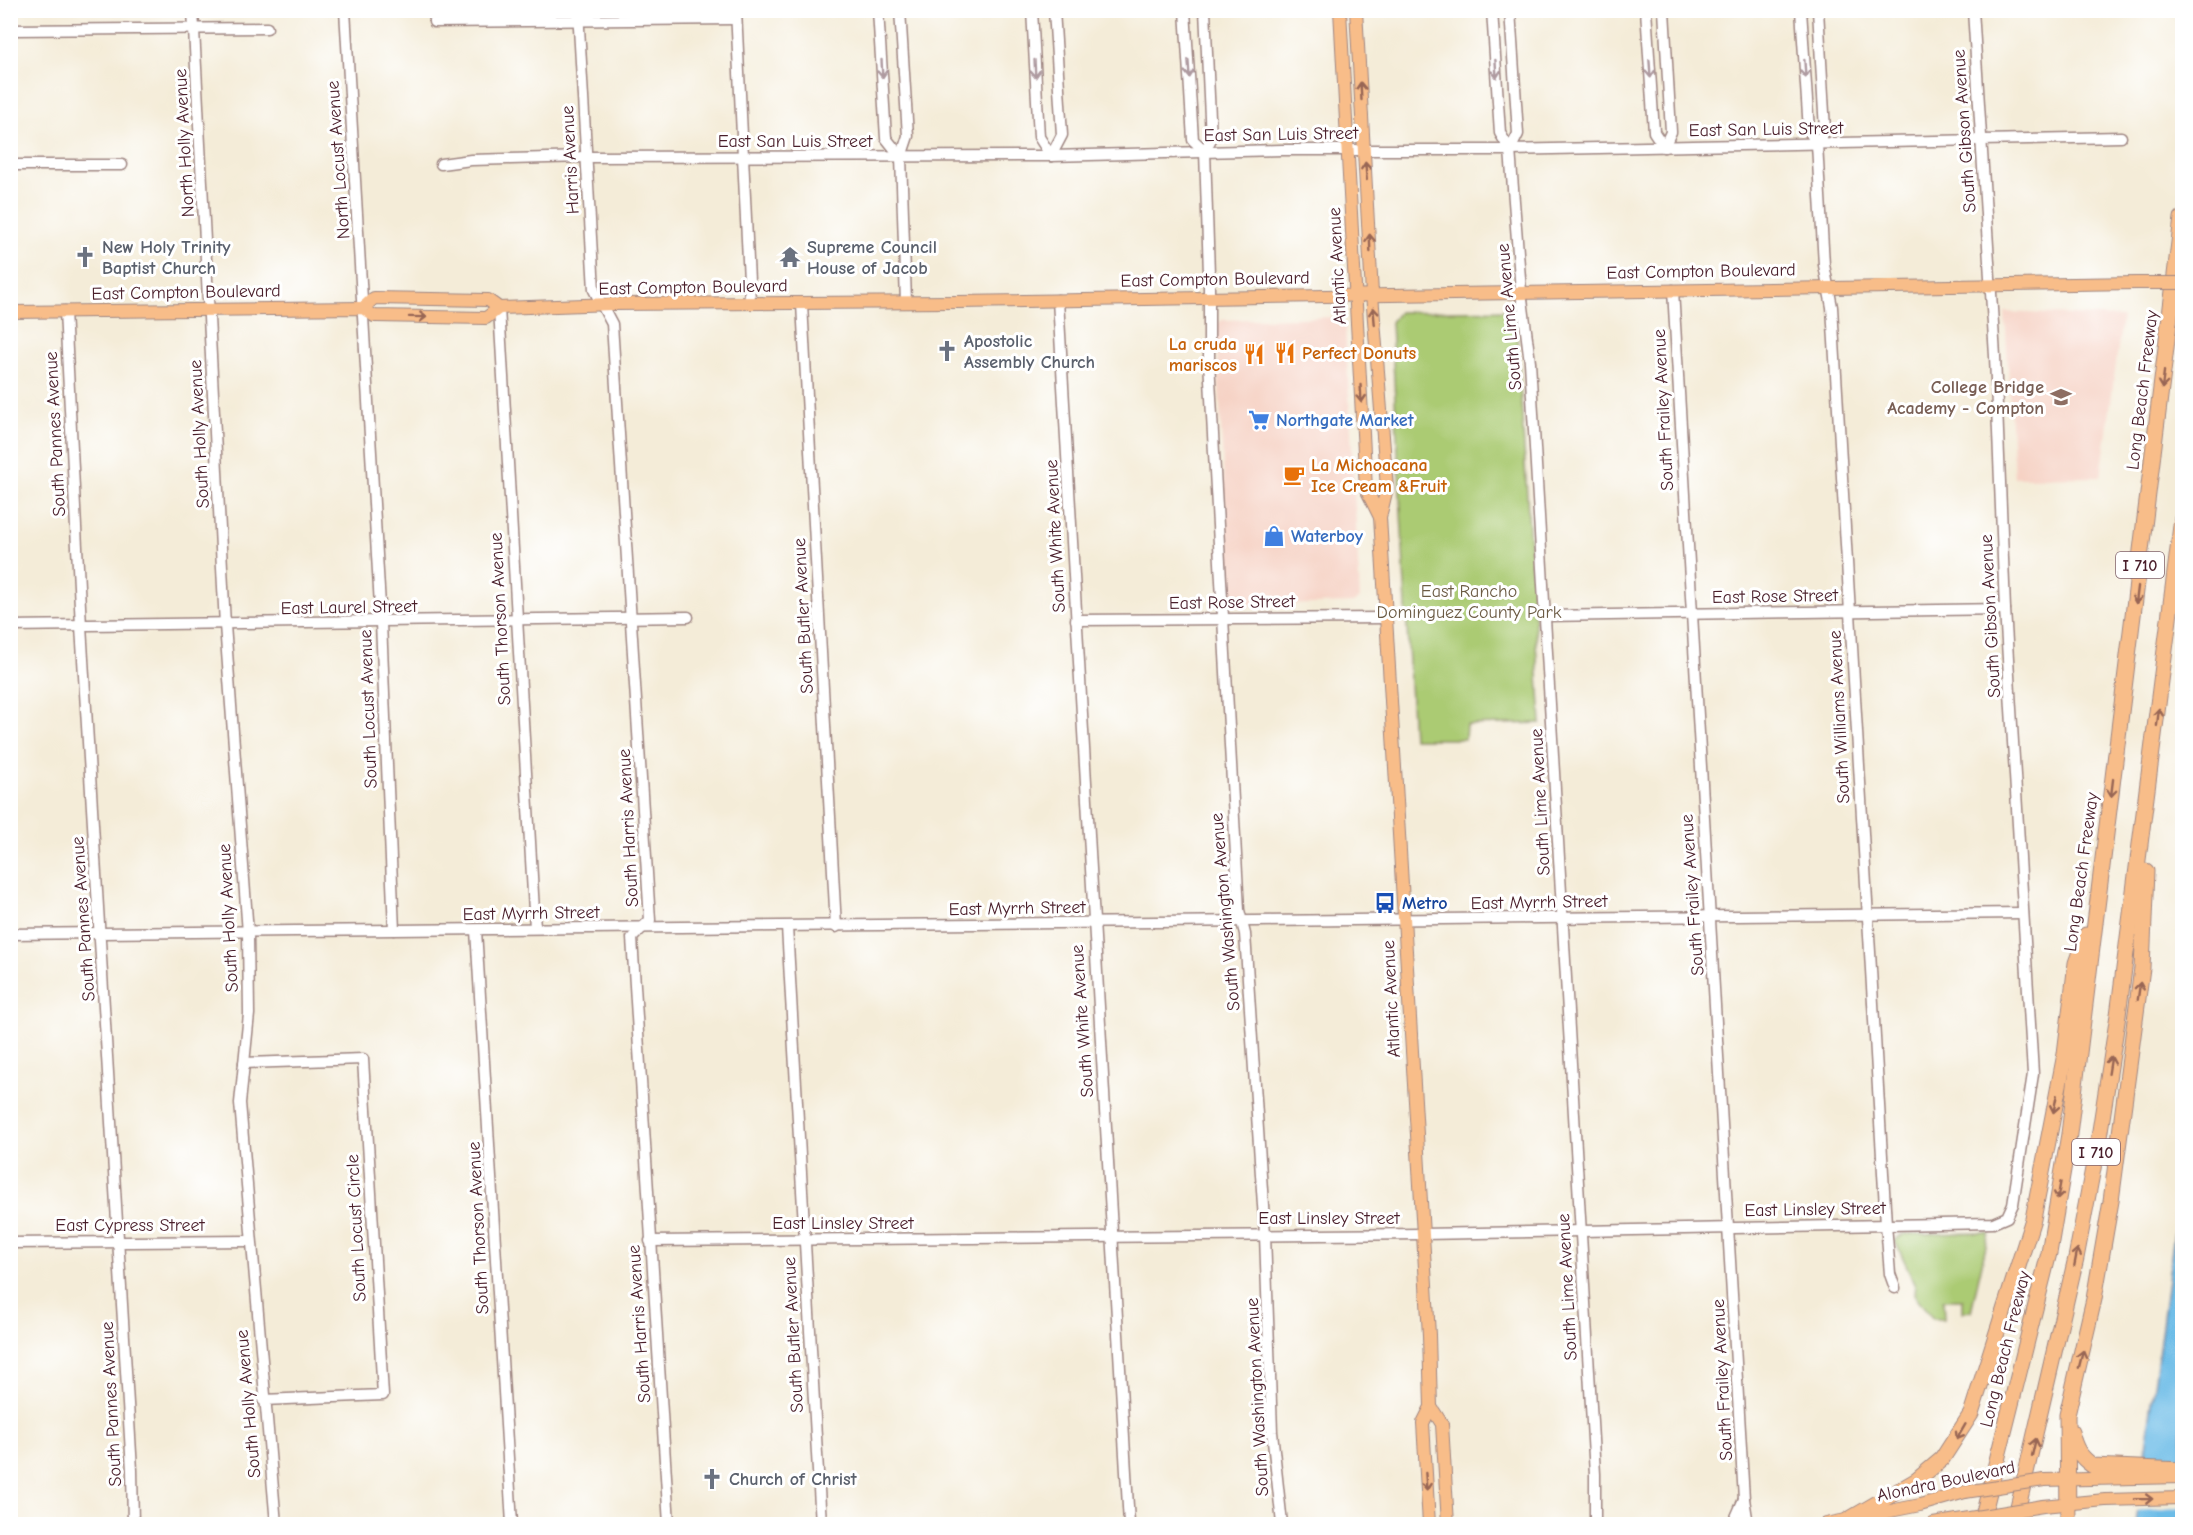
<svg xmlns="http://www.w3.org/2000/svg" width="2193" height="1535" viewBox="0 0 2193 1535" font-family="'Comic Neue',sans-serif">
<rect width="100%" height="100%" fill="#fff"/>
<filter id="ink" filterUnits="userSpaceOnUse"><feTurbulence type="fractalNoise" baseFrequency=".0167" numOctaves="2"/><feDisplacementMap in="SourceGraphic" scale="12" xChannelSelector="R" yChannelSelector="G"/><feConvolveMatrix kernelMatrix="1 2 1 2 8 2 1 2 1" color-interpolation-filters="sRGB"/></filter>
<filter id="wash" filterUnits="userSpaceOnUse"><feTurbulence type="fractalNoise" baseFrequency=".008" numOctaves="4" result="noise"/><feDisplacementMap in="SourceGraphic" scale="24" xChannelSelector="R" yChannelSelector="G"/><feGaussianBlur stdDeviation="1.35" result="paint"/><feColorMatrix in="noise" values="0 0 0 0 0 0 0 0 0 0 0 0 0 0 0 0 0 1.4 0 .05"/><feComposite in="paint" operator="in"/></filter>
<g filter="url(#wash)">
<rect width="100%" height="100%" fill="#f4ecd8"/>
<!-- built -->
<g fill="#f6d2c4">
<path d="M2005 312 2122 317 2101 477 2014 478Z"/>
<path d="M1337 317 1345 325 1360 598 1353 603 1230 606 1216 325 1222 320Z"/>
</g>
<!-- green -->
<g fill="#abcb73" stroke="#7a754f" stroke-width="1.5">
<path d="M1512 310 1516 318 1541 723 1466 725 1465 739H1413L1391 322 1399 312Z"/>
<path d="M1989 1233 1971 1311 1963 1312V1300H1943L1944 1319H1933L1914 1294 1915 1284 1895 1241 1904 1234Z"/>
</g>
<!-- water -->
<path fill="#6cbce7" stroke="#5b6e89" stroke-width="1.5" d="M2182 1173V1524H2136Z"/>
<!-- pier -->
<path fill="#f4ecd8" d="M2141 1461H2182V1508L2134 1511Z"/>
</g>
<g filter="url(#ink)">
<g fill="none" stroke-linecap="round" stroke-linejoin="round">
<defs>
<g id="minor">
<path d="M193 10 225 625 248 933 249 1014 240 1103 276 1524"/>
<path d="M345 10 381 623 394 930"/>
<path d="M578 10 594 290 612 324 650 920 632 938 669 1524"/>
<path d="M736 10 750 302"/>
<path d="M878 10 886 138 901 157"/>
<path d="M900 10 908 136 901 157 906 302"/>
<path d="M1032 10 1039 137 1051 156"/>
<path d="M1185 10 1193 140 1205 151"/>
<path d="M1205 10 1211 139 1205 151 1209 274V361L1239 910 1245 934 1265 1235 1272 1432 1282 1524"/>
<path d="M1492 10 1500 133 1510 150 1521 291 1530 362 1595 1474V1524"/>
<path d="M1510 10 1518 134 1510 150"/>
<path d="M1646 10 1654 132 1664 147"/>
<path d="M1664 10 1671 132 1664 147"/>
<path d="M1801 10 1809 131 1817 144 1824 265 1832 307 1886 1224 1890 1274 1895 1288"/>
<path d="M434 22 736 19"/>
<path d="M10 30 267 28"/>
<path d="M1817 144 1825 130 1818 10"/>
<path d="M1051 156 1062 135 1054 10"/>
<path d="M441 164 471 160 586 157 1051 156 1282 150H1510L2121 137"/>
<path d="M10 165H122"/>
<path d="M1673 290 1744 1499 1748 1524"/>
<path d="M1058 300 1129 1524"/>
<path d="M802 304 836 927"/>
<path d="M499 308 535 928"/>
<path d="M65 311 81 626 132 1470 133 1524"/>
<path d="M1545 616 2005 609"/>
<path d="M1076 620 1387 618"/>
<path d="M10 626 688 617"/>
<path d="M787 927 821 1524"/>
<path d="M476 930 512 1524"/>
<path d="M10 934 2023 913"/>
<path d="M244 1063 363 1059 383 1395 263 1400"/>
<path d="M650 1241 1423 1234 1993 1223 2007 1217 2013 1204 2033 1074 2005 609 1995 356 1973 10"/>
<path d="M10 1243 250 1241"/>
<path d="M1733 1524 1744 1499"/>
</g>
<g id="major">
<path d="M1340 10 1366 489 1380 517"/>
<path d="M1356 10 1372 294 1387 488 1380 517 1429 1335 1431 1407 1423 1423 1429 1524"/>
<path d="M363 308 374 298 488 300 499 308"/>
<path d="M10 312 363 308 374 316 486 318 499 308 612 304 958 302 2137 283"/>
<path d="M1431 1407 1442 1424 1448 1524"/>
<path d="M2044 1480 2182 1477"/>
<path d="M2043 1506 2105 1500 2182 1498"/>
<path d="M1826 1524 1920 1505 1965 1492"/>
<path d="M1933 1524 1957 1520"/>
</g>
<g id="highway">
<path d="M2071 1432C2075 1448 2079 1456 2093 1466L2182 1470"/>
<path d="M1848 1520 1917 1480 1942 1459 1971 1414 2033 1219 2065 1054 2076 963 2086 935"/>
<path d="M1981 1524 2049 1253 2069 1134 2182 218"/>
<path d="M2014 1524 2076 1258 2099 1137 2118 1015 2182 518"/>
<path d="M2068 1524 2067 1415 2094 1299 2111 1201 2142 968 2146 871"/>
</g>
</defs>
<!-- minor casing -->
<use href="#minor" stroke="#9f8682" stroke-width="13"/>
<!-- major casing -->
<use href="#major" stroke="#9f8682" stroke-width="14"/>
<!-- highway casing -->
<use href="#highway" stroke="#9f8682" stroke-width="17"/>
<!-- minor -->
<use href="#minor" stroke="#fff" stroke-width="10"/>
<!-- major -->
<use href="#major" stroke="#f8bd89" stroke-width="12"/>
<!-- highway -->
<use href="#highway" stroke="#f8bd89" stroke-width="15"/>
<defs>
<g id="major-bridge">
<path d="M2137 283H2182"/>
<path d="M1965 1492 2044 1480"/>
<path d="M1957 1520 2043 1506"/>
</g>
</defs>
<!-- major-bridge casing -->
<use href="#major-bridge" stroke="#9f8682" stroke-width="14" stroke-linecap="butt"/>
<!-- major-bridge -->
<use href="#major-bridge" stroke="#f8bd89" stroke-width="12"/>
</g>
<!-- one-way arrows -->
<defs><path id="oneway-shaft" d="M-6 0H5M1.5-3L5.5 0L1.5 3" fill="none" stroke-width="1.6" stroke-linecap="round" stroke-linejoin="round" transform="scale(1.5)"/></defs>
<g stroke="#ae9aa0">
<use href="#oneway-shaft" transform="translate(882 69) rotate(87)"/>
<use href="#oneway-shaft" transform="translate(1035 69) rotate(87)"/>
<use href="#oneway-shaft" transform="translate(1189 69) rotate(86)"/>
<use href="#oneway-shaft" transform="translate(1496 69) rotate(86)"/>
<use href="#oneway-shaft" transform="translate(1650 69) rotate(86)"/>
<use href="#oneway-shaft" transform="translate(1805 69) rotate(86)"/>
</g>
<g stroke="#986655">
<use href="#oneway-shaft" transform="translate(1361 91) rotate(-93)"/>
<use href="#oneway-shaft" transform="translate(1366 171) rotate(-95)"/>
<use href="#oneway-shaft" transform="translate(1370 243) rotate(-92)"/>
<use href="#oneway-shaft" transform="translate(1374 316) rotate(-95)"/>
<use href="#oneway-shaft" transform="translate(418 317) rotate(1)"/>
<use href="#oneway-shaft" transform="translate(2163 380) rotate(97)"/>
<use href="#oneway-shaft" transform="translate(1361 394) rotate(87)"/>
<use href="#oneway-shaft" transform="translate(2137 595) rotate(97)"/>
<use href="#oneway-shaft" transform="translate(2158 717) rotate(-83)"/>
<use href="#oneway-shaft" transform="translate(2112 788) rotate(97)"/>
<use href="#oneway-shaft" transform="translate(2139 991) rotate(-82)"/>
<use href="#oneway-shaft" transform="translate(2110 1065) rotate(-81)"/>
<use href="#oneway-shaft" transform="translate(2055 1104) rotate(101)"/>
<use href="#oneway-shaft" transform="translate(2059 1191) rotate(100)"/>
<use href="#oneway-shaft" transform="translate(2076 1257) rotate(-79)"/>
<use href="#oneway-shaft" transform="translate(2081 1359) rotate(-76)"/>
<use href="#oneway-shaft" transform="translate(1961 1432) rotate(120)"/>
<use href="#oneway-shaft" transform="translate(2034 1447) rotate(-77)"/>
<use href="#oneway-shaft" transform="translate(1426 1482) rotate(86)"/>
<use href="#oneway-shaft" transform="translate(2144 1499) rotate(-1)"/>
</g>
</g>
<!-- icons -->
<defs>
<symbol id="church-bare" viewBox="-9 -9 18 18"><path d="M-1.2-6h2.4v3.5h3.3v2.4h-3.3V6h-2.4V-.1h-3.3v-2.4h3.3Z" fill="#6b7280" stroke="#fff" stroke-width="2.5" paint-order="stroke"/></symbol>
<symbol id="temple-bare" viewBox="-9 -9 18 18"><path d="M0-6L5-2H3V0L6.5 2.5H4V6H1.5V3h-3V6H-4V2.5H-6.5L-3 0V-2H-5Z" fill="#6b7280" stroke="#fff" stroke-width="2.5" paint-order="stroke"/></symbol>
<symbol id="restaurant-bare" viewBox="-9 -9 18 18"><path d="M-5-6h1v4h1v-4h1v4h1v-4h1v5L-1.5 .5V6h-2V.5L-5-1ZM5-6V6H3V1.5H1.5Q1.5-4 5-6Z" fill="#e8710a" stroke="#fff" stroke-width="2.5" paint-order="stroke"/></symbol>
<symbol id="school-bare" viewBox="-9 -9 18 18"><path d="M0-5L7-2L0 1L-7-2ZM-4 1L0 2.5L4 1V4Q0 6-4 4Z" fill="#8d6e63" stroke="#fff" stroke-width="2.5" paint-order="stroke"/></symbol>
<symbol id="supermarket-bare" viewBox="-9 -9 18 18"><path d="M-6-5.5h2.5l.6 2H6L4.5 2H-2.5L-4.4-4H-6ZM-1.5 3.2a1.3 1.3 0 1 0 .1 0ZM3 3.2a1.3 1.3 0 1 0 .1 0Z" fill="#3f7fe0" stroke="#fff" stroke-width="2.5" paint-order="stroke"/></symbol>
<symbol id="cafe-bare" viewBox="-9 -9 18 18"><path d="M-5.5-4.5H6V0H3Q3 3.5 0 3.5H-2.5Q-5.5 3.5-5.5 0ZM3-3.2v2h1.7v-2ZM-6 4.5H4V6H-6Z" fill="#e8710a" stroke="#fff" stroke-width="2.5" paint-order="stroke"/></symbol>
<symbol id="shop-bare" viewBox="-9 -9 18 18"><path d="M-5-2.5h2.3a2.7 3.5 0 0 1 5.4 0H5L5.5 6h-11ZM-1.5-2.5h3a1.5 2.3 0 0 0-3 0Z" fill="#3f7fe0" stroke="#fff" stroke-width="2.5" paint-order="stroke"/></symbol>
<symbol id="bus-bare" viewBox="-9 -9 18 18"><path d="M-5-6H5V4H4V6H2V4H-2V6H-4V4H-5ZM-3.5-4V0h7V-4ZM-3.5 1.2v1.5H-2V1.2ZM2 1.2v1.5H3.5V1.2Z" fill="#1a4fb4" stroke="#fff" stroke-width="2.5" paint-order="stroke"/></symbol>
</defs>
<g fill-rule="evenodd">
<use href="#church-bare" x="70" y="242" width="30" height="30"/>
<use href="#temple-bare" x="775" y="242" width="30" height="30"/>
<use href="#church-bare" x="932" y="336" width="30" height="30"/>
<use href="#restaurant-bare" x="1270" y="338" width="30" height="30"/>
<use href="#restaurant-bare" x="1239" y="339" width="30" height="30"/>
<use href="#school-bare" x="2046" y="382" width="30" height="30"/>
<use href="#supermarket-bare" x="1244" y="405" width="30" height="30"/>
<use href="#cafe-bare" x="1279" y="460" width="30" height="30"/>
<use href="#shop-bare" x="1259" y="521" width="30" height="30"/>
<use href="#bus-bare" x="1370" y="888" width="30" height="30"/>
<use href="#church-bare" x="697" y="1464" width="30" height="30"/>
</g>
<g text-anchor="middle" stroke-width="6" stroke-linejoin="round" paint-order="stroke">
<!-- shield labels -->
<g fill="#fff" stroke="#80626b" stroke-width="1.5">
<rect x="2116" y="552" width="48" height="26" rx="4.5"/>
<rect x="2072" y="1139" width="48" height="26" rx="4.5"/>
</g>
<g font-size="16" font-weight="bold" fill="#4a1f2b">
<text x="2140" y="571">I 710</text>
<text x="2096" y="1158">I 710</text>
</g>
<!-- street labels -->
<g font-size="18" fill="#4a1f2b" stroke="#fff">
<text transform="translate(1766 129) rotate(-1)" y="6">East San Luis Street</text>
<text transform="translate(1964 131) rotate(-94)" y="6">South Gibson Avenue</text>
<text transform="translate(1281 134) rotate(-1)" y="6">East San Luis Street</text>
<text x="795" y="147">East San Luis Street</text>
<text transform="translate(184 143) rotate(-93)" y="6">North Holly Avenue</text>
<text transform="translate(338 160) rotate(-94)" y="6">North Locust Avenue</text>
<text transform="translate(570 160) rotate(-93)" y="6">Harris Avenue</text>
<text transform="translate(1337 266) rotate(-93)" y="6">Atlantic Avenue</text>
<text transform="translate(1701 271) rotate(-1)" y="6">East Compton Boulevard</text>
<text transform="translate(1215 279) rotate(-1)" y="6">East Compton Boulevard</text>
<text transform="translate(693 287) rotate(-1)" y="6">East Compton Boulevard</text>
<text transform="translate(186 292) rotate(-1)" y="6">East Compton Boulevard</text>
<text transform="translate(1509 317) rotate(-95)" y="6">South Lime Avenue</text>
<text transform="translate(2142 390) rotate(-83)" y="6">Long Beach Freeway</text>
<text transform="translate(1663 410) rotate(-93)" y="6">South Frailey Avenue</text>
<text transform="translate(55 434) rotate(-93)" y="6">South Pannes Avenue</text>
<text transform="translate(199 434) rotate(-93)" y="6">South Holly Avenue</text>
<text transform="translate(1055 536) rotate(-93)" y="6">South White Avenue</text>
<text transform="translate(1775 596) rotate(-1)" y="6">East Rose Street</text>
<text transform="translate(1232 602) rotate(-1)" y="6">East Rose Street</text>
<text transform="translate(349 607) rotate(-1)" y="6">East Laurel Street</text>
<text transform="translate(803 616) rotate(-93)" y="6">South Butler Avenue</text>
<text transform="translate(1990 616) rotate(-93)" y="6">South Gibson Avenue</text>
<text transform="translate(500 619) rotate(-93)" y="6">South Thorson Avenue</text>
<text transform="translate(368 709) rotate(-92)" y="6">South Locust Avenue</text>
<text transform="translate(1839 717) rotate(-93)" y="6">South Williams Avenue</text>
<text transform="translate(1540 802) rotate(-93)" y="6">South Lime Avenue</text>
<text transform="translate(628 828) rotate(-93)" y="6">South Harris Avenue</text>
<text transform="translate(2081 872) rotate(-82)" y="6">Long Beach Freeway</text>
<text transform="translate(1692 895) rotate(-94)" y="6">South Frailey Avenue</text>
<text transform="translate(1539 902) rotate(-1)" y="6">East Myrrh Street</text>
<text transform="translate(1017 908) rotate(-1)" y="6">East Myrrh Street</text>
<text transform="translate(1225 912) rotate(-95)" y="6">South Washington Avenue</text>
<text transform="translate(531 913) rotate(-1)" y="6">East Myrrh Street</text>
<text transform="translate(228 918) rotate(-93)" y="6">South Holly Avenue</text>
<text transform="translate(83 919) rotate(-94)" y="6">South Pannes Avenue</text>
<text transform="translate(1391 999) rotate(-93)" y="6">Atlantic Avenue</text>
<text transform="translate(1082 1021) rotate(-94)" y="6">South White Avenue</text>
<text transform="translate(1815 1209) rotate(-1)" y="6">East Linsley Street</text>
<text x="1329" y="1224">East Linsley Street</text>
<text x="843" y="1229">East Linsley Street</text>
<text x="130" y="1231">East Cypress Street</text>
<text transform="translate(356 1228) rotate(-93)" y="6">South Locust Circle</text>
<text transform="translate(478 1228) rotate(-93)" y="6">South Thorson Avenue</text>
<text transform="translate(1567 1287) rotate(-93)" y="6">South Lime Avenue</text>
<text transform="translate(639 1324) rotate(-94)" y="6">South Harris Avenue</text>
<text transform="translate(793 1335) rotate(-93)" y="6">South Butler Avenue</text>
<text transform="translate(2005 1349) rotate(-76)" y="6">Long Beach Freeway</text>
<text transform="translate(1722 1380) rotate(-93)" y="6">South Frailey Avenue</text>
<text transform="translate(1257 1397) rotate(-93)" y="6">South Washington Avenue</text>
<text transform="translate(111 1404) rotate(-93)" y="6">South Pannes Avenue</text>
<text transform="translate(248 1404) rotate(-95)" y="6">South Holly Avenue</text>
<text transform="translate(1946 1481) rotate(-12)" y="6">Alondra Boulevard</text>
</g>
<!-- worship labels -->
<g font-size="18" font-weight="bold" fill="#5b616d" stroke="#fff" text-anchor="start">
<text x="102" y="253">New Holy Trinity<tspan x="102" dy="21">Baptist Church</tspan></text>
<text x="807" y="253">Supreme Council<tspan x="807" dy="21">House of Jacob</tspan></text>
<text x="964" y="347">Apostolic<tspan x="964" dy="21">Assembly Church</tspan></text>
<text x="729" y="1485">Church of Christ</text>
</g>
<!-- food labels -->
<g font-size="18" font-weight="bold" fill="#c56008" stroke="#fff" text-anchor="start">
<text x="1237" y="350" text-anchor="end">La cruda<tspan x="1237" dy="21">mariscos</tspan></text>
<text x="1302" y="359">Perfect Donuts</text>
<text x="1311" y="471">La Michoacana<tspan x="1311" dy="21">Ice Cream &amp;Fruit</tspan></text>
</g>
<!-- education labels -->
<g font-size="18" font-weight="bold" fill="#785e54" stroke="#fff" text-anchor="end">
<text x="2044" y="393">College Bridge<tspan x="2044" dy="21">Academy - Compton</tspan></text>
</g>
<!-- shop labels -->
<g font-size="18" font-weight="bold" fill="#366cbe" stroke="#fff" text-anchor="start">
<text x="1276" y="426">Northgate Market</text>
<text x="1291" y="542">Waterboy</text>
</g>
<!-- park labels -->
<g font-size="18" fill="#6c5b44" stroke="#fff">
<text x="1469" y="597">East Rancho<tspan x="1469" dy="21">Dominguez County Park</tspan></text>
</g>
<!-- transit labels -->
<g font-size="18" font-weight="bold" fill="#164399" stroke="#fff" text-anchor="start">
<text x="1402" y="909">Metro</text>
</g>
</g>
<!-- margin -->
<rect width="2193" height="1535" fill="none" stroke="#fff" stroke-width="36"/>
</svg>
